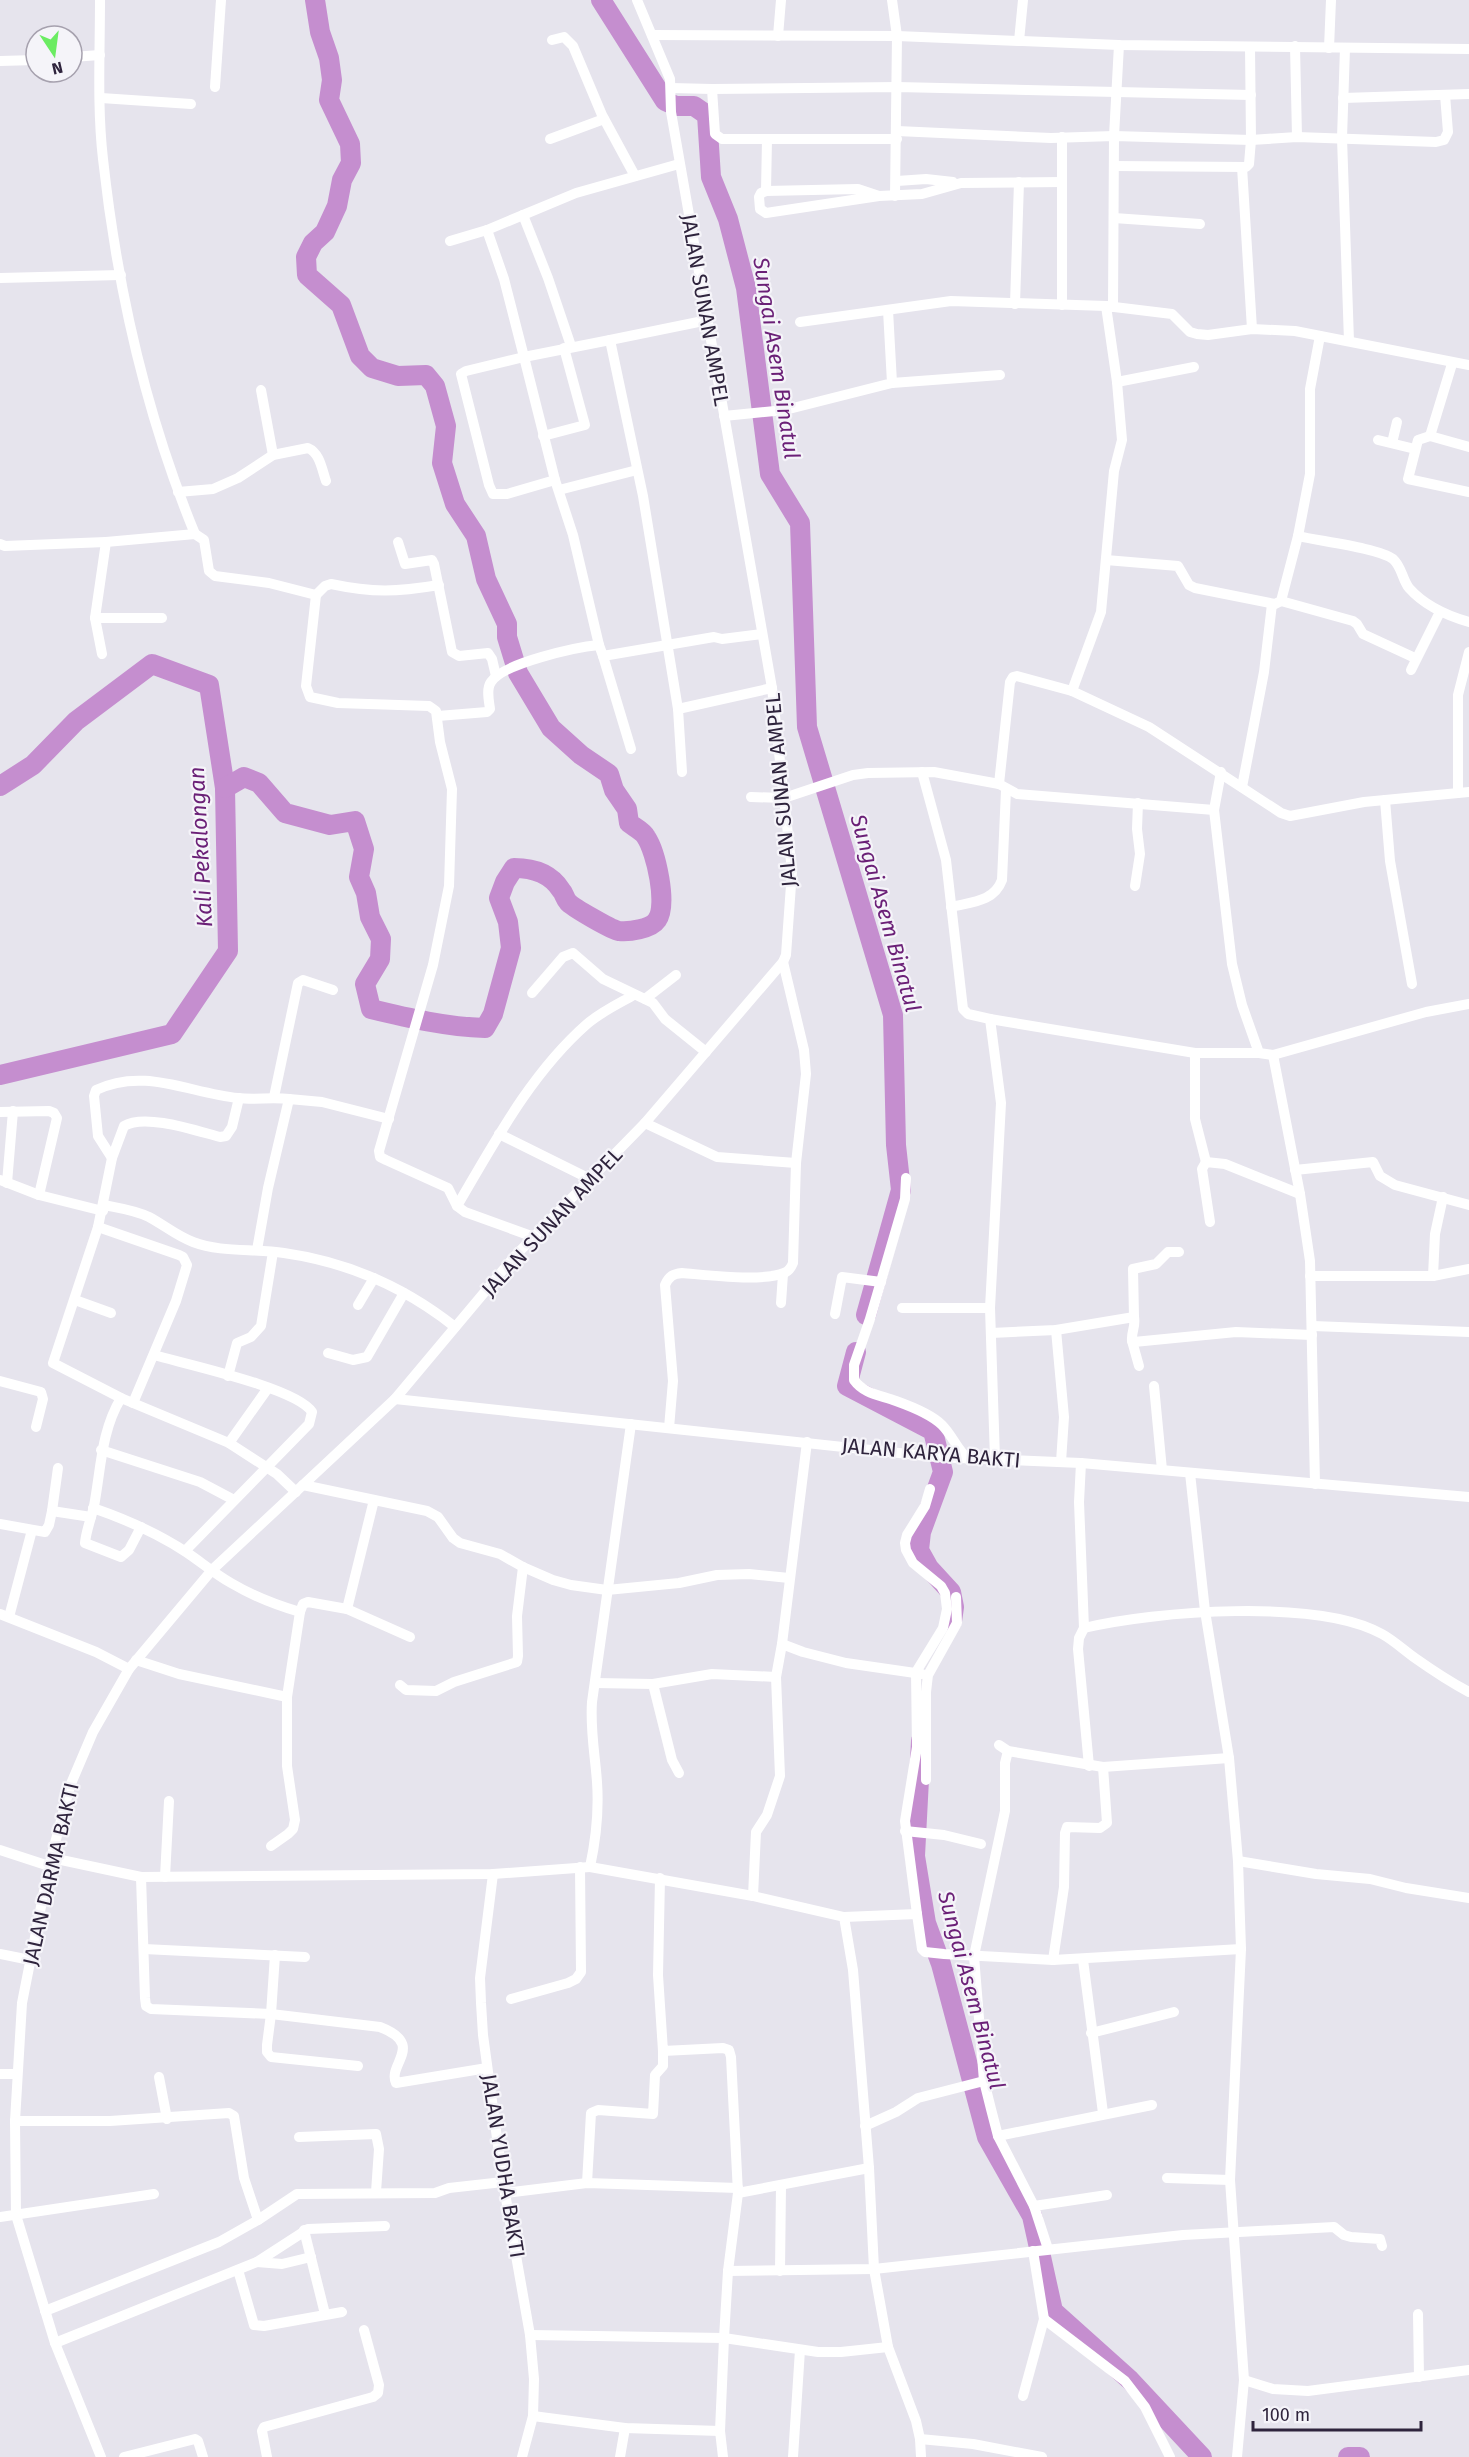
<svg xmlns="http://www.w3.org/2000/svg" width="1469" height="2457" viewBox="0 0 1469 2457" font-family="'Fira Sans',sans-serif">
<rect width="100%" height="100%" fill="#e6e4ed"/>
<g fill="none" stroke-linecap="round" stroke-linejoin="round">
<!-- river -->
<g stroke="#c58ecf" stroke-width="20">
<path d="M601 0 665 101 676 106H694L707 115 711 177 728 219 746 288 770 474 800 523 807 727 893 1015 896 1145 901 1190 866 1315"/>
<path d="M0 786 33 765 76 721 152 664 209 685 225 788 228 951 172 1034 0 1075"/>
<path d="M225 788 244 777 259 783 285 813 330 825 355 821 364 849 359 877 366 893 370 917 381 939 380 959 365 984 371 1009C408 1018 447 1027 485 1028L493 1014 511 948 508 922 499 898 505 882 514 868C533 868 551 874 561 890 564 893 565 899 568 902 572 907 612 930 619 931 629 932 651 929 657 920 668 905 656 852 646 837 643 831 634 827 629 823L627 809 614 790 609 774 581 755 551 728 518 673 507 637V624L486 579 476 536 455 504 442 463 446 426 435 386 426 375 398 376 372 368 360 356 341 305 307 275 306 257 313 243 325 232 337 206 342 180 351 163 350 144 329 100 332 80 329 58 320 32 315 0"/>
<path d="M856 1352 847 1386 933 1431 943 1472 921 1532 919 1550 929 1568 951 1592 954 1607 952 1621"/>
<path d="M921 1741 915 1856 926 1923 941 1964 987 2137 1032 2216 1053 2311 1130 2380 1202 2457"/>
<path d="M1348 2457H1360"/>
</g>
<!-- minor -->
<g stroke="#fff" stroke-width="10">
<path d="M100 0C100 53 97 107 103 159 117 287 146 415 195 534"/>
<path d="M892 0 897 36 895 196"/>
<path d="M652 35 897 36 1119 45 1469 49"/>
<path d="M778 36 781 0"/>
<path d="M552 40 564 37 573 46 602 115 635 176"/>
<path d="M1019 41 1023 0"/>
<path d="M1295 46 1297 137"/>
<path d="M1329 48 1331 0"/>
<path d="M1345 48 1342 138 1349 341"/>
<path d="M72 57 100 55"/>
<path d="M0 61 36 60"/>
<path d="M215 87 221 0"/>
<path d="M671 88 712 89 715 134 722 139H897"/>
<path d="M712 89 897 87 1251 95"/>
<path d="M101 98 191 104"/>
<path d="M1343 98 1469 94"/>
<path d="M897 131 1051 138 1114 136 1251 140 1250 47"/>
<path d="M550 139 604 119"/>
<path d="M1114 166 1246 167 1249 164 1251 140 1297 137 1436 142 1444 140 1448 132 1445 95"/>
<path d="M1242 167 1252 329"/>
<path d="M897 181 926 179 953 182"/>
<path d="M766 191 767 139"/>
<path d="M879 196 858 189 766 191 761 193 759 197 760 209 766 213 879 196 922 194 961 183 1062 182"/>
<path d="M523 215 548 278 571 346"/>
<path d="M1114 218 1200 224"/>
<path d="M487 230 504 279 524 357 466 371 461 374 489 485 493 494H507L555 480"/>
<path d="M450 241 487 230 576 193 679 164"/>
<path d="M0 278 121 275"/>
<path d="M1015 304 1019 182"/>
<path d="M1062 305V137"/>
<path d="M1113 307 1114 136 1119 45"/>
<path d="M800 322 951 301 1106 306 1172 314 1190 332 1197 334 1208 335 1252 329 1295 331 1469 365"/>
<path d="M1320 336 1310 389V474L1298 536C1318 541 1379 548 1393 559 1402 567 1402 579 1409 588 1424 605 1448 616 1469 622"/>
<path d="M610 340 708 320"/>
<path d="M1452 364 1430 436 1469 447"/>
<path d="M1117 382 1194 367"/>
<path d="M892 383 1000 375"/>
<path d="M261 390 273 455"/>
<path d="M724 416 785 410 892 383 888 310"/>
<path d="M543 436 585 425 564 348"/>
<path d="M1430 436 1418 440 1408 479 1469 492"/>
<path d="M1378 440 1415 449"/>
<path d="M1392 443 1397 422"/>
<path d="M559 490 637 470"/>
<path d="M178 492 213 489 238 478 273 455 308 448C320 453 322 470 326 481"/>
<path d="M398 542 405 564 432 560 434 564 452 652 459 656 488 653 492 659 496 676"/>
<path d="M0 544 5 546 106 542"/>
<path d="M1106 560 1178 566 1189 585 1195 588 1275 604 1281 601 1298 536"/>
<path d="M316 595 325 586 331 584C373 593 397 592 439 585"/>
<path d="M1281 601 1353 621 1357 624 1363 634 1415 658"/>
<path d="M95 618H162"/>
<path d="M599 645 573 535 555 480 524 357 610 340 643 496 678 709"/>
<path d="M102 654 95 618 106 542 195 534 204 540 209 571 215 576 269 583 316 595 306 686 310 697 338 703 429 706 436 711 440 742 452 789 449 886 433 965 379 1151 380 1157 386 1160 448 1188 457 1206 465 1212 534 1237"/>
<path d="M603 656 631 749"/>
<path d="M1411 670 1440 612"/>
<path d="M1072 691 1101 612 1114 471 1122 440 1117 382 1106 306"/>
<path d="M438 716 487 712 490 709C489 701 486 689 491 682 503 663 577 647 599 645L603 656 714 637 722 639 762 634"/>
<path d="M682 772 678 709 772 688"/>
<path d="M922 772 946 860 963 1009 968 1014 990 1019 1001 1103 990 1308 995 1459"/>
<path d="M999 784 1017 794 1214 810 1232 964 1242 1005 1259 1053 1273 1055 1426 1012 1469 1004"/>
<path d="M1242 787 1264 672 1272 604"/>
<path d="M1458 793V695L1469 652"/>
<path d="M751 797 784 798 853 775 868 773 934 772 999 784 1010 682 1013 677 1017 676 1072 691 1149 727 1281 813 1290 816 1364 802 1469 792"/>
<path d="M1385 800 1390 861 1412 984"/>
<path d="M1214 810 1221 772"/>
<path d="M1135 886 1140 854 1137 829 1138 803"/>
<path d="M951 907C971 902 994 902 1002 880L1006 790"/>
<path d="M532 993 563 957 573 953 603 979 653 1003 665 1019 706 1052"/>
<path d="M645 999 676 975"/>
<path d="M990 1019 1195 1053H1259"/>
<path d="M1195 1053V1119L1206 1162"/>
<path d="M1273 1055 1300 1194 1310 1261 1315 1484"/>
<path d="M274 1097 298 983 303 980 333 990"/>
<path d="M239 1098 232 1127 226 1136 220 1137C197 1131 145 1113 124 1126L112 1158 98 1227 179 1255 183 1257 187 1265 176 1301 133 1403 229 1443 277 1474 296 1492"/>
<path d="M0 1112 49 1111 54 1113 57 1118 39 1195"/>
<path d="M645 1123 717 1157 796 1163"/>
<path d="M499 1134 590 1179"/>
<path d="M112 1158 98 1136 94 1096 96 1090C144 1067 189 1093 238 1098 255 1100 272 1097 289 1099"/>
<path d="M1295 1170 1373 1162 1380 1176 1395 1185 1469 1205"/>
<path d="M906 1178 905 1199 870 1319 854 1365V1380C864 1394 880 1395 896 1401 910 1406 931 1414 942 1425 952 1435 957 1449 968 1459"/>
<path d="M0 1180 39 1195 103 1211"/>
<path d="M7 1183 13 1111"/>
<path d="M104 1205C119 1208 135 1210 149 1217 164 1225 177 1236 193 1242 222 1253 253 1248 284 1253 347 1262 406 1288 455 1327"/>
<path d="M457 1206C494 1143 531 1073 587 1024 601 1012 618 1004 634 995"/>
<path d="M1210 1222 1202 1169 1206 1162 1225 1164 1300 1194"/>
<path d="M98 1227 53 1363 121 1398"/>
<path d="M257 1250 268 1188 289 1099 322 1102 389 1119"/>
<path d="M1310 1276H1433L1469 1269"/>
<path d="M1433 1276 1435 1234 1443 1197"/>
<path d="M75 1300 111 1313"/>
<path d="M781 1303 783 1274"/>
<path d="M358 1305 374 1278"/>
<path d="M902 1308H990"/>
<path d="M835 1314 842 1277 881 1282"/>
<path d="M1134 1317 1133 1269 1156 1264 1168 1252H1179"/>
<path d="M1313 1326 1469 1332"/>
<path d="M1056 1330 1064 1417 1061 1462"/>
<path d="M991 1333 1056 1330 1134 1317C1136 1326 1131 1332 1132 1341L1134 1342 1236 1332 1312 1335"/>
<path d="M1132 1341 1139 1366"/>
<path d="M328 1353 353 1360 367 1357 404 1293"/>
<path d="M154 1355C185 1364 297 1388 312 1412L309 1424 185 1551"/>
<path d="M228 1376 237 1343 251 1337 261 1326 273 1252"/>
<path d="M0 1381 41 1392 43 1399 36 1427"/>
<path d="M1154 1386 1162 1470"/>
<path d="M395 1399 936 1457 1081 1463 1469 1497"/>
<path d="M133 1403 121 1398C101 1431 101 1469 94 1506 91 1519 86 1531 85 1543L121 1557 129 1550 141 1527"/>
<path d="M631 1424 592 1702C590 1730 595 1754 597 1782 599 1810 596 1839 590 1867L753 1896 844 1917 853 1970 869 2168 874 2269 888 2347 916 2421 920 2439 921 2457"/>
<path d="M669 1428 673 1381 665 1285C669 1276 673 1274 682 1273 707 1275 762 1282 784 1273 789 1271 791 1268 793 1263L796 1163 806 1074 804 1050 783 962"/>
<path d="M229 1443 268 1388"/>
<path d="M101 1450 200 1482 234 1500"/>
<path d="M1081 1463 1079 1502 1084 1628C1155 1611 1318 1598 1382 1634 1393 1640 1404 1650 1415 1658 1432 1670 1450 1682 1469 1692"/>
<path d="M1190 1473 1205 1611 1229 1758 1238 1861 1241 1949 1230 2180 1244 2380 1237 2457"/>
<path d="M303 1485 427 1511 438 1517 453 1538 460 1543 500 1554 523 1567 553 1580 571 1585 607 1590 679 1583 717 1575 749 1574 789 1578"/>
<path d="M93 1508C125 1519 157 1533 186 1552 201 1562 215 1574 231 1583 253 1596 276 1605 300 1612L287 1697"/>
<path d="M52 1511 58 1468"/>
<path d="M0 1524 45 1532 49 1525 52 1511 91 1517"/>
<path d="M347 1609 374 1500"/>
<path d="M300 1612 303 1604 308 1602 347 1609 410 1637"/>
<path d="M0 1614 96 1652 129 1669"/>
<path d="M9 1617 32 1530"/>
<path d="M1084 1628 1079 1638 1078 1649 1089 1766"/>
<path d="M782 1644 803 1652 846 1663 922 1674"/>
<path d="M136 1660 179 1674 287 1697V1766L295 1820 293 1829 288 1834 271 1846"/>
<path d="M595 1683 653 1684 712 1674 776 1677"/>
<path d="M653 1684 672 1760 679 1773"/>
<path d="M400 1685 406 1690 436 1691 454 1682 517 1662 518 1656 517 1616 523 1567"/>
<path d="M999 1745 1008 1751 1103 1767 1229 1758"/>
<path d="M1008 1751 1005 1763V1811L974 1956 984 2081 991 2109 998 2136 1034 2206 1048 2249"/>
<path d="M926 1780V1692L928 1675 957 1623 956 1597"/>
<path d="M905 1831 944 1835 981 1844"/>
<path d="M0 1850 49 1866"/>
<path d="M52 1858 141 1877 493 1874 590 1867"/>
<path d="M1238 1861 1316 1874 1370 1879 1406 1888 1469 1898"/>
<path d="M493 1874 480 1978 481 2003 483 2035 503 2182 530 2335 534 2379 533 2416 522 2457"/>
<path d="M141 1877 145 1998 146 2006 151 2009 271 2014 380 2027C426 2045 387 2064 396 2083L487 2068"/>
<path d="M165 1877 169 1801"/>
<path d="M660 1878 658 1975 663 2051 723 2048 729 2050 731 2057 738 2193 728 2271 724 2338 818 2352H841L888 2347"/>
<path d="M753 1896 756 1832 767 1815 780 1776 776 1677 782 1644 807 1442"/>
<path d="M917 1914 905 1821 917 1747 916 1672 943 1628 947 1609 945 1593 941 1586 913 1563 906 1550 905 1543 907 1535 925 1506 930 1489"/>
<path d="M844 1917 917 1914 922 1949 925 1952 944 1954 1053 1960 1241 1949"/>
<path d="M144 1949 305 1957"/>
<path d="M0 1954 30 1960"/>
<path d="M275 1955 271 2014 267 2045V2052L271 2057 358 2066"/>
<path d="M1053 1960 1064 1887 1065 1833 1067 1827 1100 1828 1107 1823 1103 1767"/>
<path d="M1083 1960 1103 2113"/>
<path d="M511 1999 568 1983 576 1979 581 1972 580 1867"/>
<path d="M1091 2033 1174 2012"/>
<path d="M0 2074H17"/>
<path d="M159 2077 167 2119"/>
<path d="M15 2121H110L229 2113 234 2116 244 2178 258 2220"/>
<path d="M865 2126 896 2112 918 2098 984 2081"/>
<path d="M998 2136 1152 2105"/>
<path d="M299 2137 376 2134 379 2149 376 2192"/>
<path d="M1167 2178 1230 2180"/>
<path d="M587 2183 591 2113 598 2110 653 2114 655 2075 663 2066V2051"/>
<path d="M505 2193 587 2183 738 2188"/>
<path d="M738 2193 869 2168"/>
<path d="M1034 2206 1107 2195"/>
<path d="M0 2217 154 2194"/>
<path d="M304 2230 325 2314"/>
<path d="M257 2262 282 2264 311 2257"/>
<path d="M238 2270 254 2325 264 2326 342 2312"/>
<path d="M728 2271 874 2269 1183 2235 1334 2227 1344 2235 1351 2237 1380 2239 1382 2246"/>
<path d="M780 2271 781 2185"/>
<path d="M45 2311 219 2242 258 2220 297 2194 435 2193 449 2188 503 2182"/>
<path d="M1418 2314 1419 2377"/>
<path d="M1044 2319 1125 2381 1145 2407 1170 2457"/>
<path d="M530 2335 724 2338 720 2431 723 2457"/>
<path d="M55 2343 257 2262 308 2229 385 2226"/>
<path d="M1244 2380 1273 2389 1308 2391 1469 2370"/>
<path d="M1023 2396 1044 2319 1033 2251"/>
<path d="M533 2416 625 2428 720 2431"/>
<path d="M920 2439 973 2444 1042 2457"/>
<path d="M101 2457 55 2343 16 2215 15 2121 22 2003 49 1866 70 1786 93 1732 129 1669 212 1570 395 1399 514 1257 645 1123 783 962 786 955 792 871 772 688 671 112 670 79 637 0"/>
<path d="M124 2457 195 2439 198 2441 203 2457"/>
<path d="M267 2457 262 2431 264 2427 373 2397 378 2393 379 2385 364 2330"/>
<path d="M620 2457 625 2428"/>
<path d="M793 2457 800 2350"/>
</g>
</g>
<g text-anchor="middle" stroke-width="4.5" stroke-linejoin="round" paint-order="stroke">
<!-- street labels -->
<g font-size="21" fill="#2f243d" stroke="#f5f4f9">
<text transform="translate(705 310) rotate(80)" y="7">JALAN SUNAN AMPEL</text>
<text transform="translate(781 790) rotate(-95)" y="7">JALAN SUNAN AMPEL</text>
<text transform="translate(552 1222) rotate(-47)" y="7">JALAN SUNAN AMPEL</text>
<text transform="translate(931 1453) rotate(5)" y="7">JALAN KARYA BAKTI</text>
<text transform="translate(51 1874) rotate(-77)" y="7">JALAN DARMA BAKTI</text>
<text transform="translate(503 2166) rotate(81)" y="7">JALAN YUDHA BAKTI</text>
</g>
<!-- water labels -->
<g font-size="22" font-style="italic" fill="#6b2077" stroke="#f5f4f9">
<text transform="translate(777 358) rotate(81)" y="8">Sungai Asem Binatul</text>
<text transform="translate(200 847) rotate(-93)" y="8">Kali Pekalongan</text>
<text transform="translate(886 913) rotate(74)" y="8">Sungai Asem Binatul</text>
<text transform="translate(972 1990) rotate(75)" y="8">Sungai Asem Binatul</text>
</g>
</g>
<!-- north arrow -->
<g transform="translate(54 54) rotate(167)"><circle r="28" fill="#f5f4f9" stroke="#a6a1ae" stroke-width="1.5"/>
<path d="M0-4.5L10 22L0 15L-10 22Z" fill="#6bec62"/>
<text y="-9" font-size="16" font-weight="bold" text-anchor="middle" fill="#2f243d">N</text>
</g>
<!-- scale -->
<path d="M1253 2421v9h168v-9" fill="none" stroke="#2f243d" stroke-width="3"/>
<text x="1262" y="2421" font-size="18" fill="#2f243d" stroke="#f5f4f9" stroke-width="4.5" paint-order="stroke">100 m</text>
</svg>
